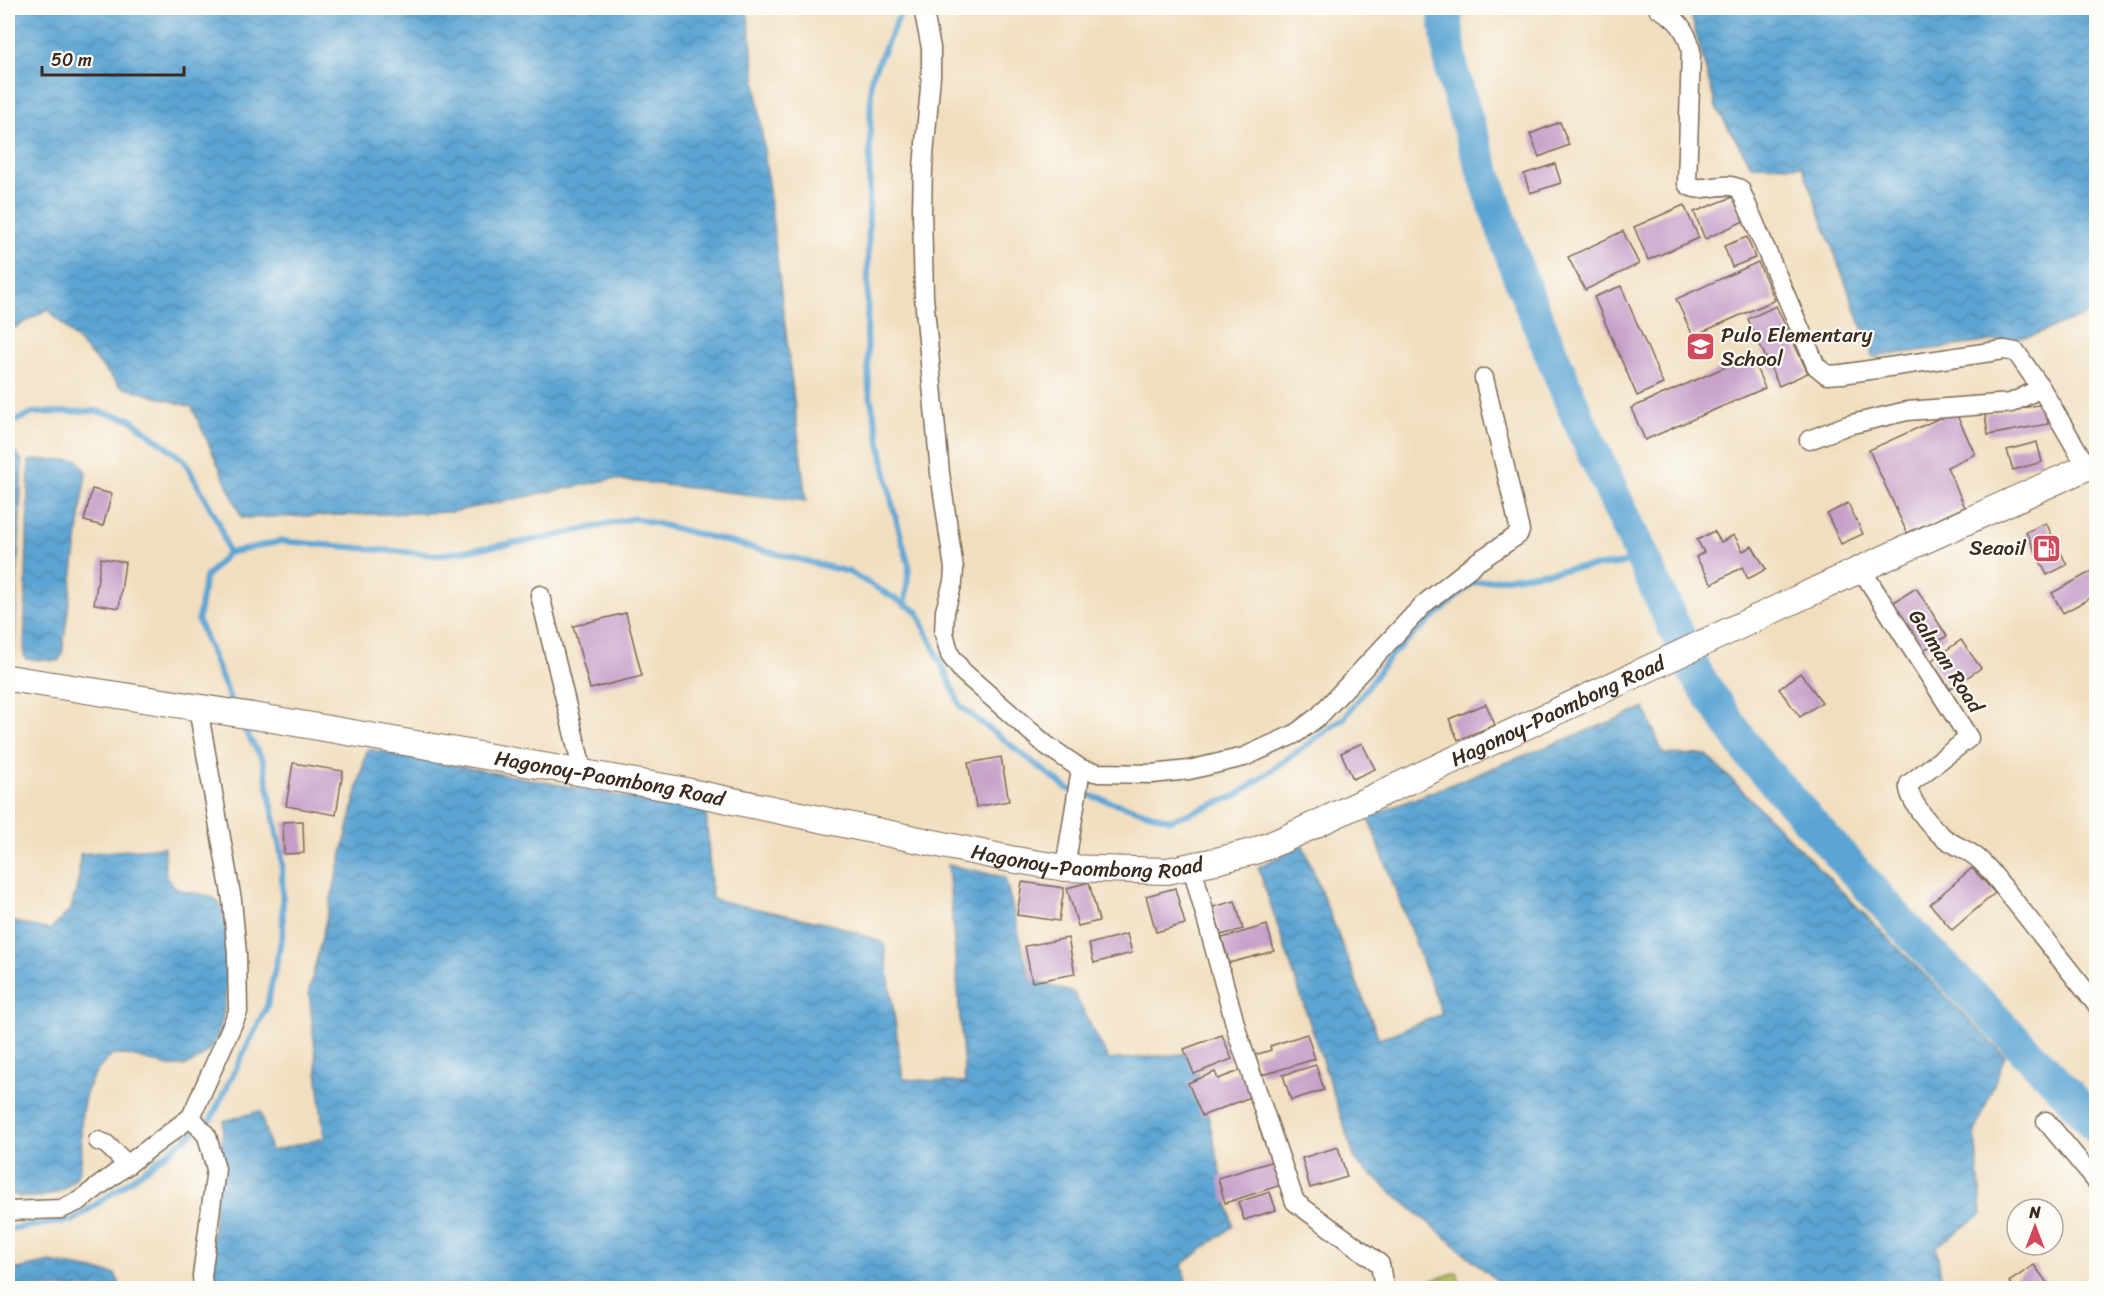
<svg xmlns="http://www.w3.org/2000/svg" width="2104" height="1296" viewBox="0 0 2104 1296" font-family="Sriracha,sans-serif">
<defs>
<pattern id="water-waves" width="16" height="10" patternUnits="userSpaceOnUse" patternTransform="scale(1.5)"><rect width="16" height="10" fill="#5ca4d3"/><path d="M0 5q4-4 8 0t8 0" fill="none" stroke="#4d86ab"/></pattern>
</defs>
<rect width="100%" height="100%" fill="#fdfcf7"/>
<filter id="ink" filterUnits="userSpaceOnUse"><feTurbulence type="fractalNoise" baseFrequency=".0167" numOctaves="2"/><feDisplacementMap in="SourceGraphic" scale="12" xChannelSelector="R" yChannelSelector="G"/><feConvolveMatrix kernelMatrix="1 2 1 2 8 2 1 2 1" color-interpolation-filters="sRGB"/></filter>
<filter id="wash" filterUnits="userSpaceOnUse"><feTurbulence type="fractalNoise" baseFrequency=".008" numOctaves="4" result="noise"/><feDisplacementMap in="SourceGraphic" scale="24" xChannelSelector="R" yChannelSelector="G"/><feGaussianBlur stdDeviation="1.35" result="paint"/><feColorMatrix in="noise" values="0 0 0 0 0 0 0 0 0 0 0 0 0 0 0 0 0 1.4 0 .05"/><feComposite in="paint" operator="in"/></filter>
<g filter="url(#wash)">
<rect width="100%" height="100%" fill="#f1debf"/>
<!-- pitch -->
<path fill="#b1be61" stroke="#767440" stroke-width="1.5" d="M1457 1272 1462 1288H1408Z"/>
<!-- water -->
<g fill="url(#water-waves)" stroke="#4c6778" stroke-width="1.5">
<path d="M8 8H747L806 501 612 479 452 512 242 518 192 407 120 386 48 309 8 332Z"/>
<path d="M1689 8H2055L2061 14 2073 8H2096V311L2031 336 1873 357 1802 166 1751 165 1716 107Z"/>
<path d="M8 450 16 452 22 461 14 654 12 657H8Z"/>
<path d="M36 460H78L86 473 62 655 58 661 26 659 24 655 29 461Z"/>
<path d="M1645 708 1663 754 1707 755 2005 1056 1975 1133 1982 1214 1936 1247 1943 1288H1506L1356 1162 1258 867 1303 845 1379 1039 1442 1014 1368 817Z"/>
<path d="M367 749 706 812 712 899 837 926 884 943 903 1079 965 1083 948 865 1005 877 1030 979 1074 993 1109 1060 1194 1053 1233 1226 1182 1265 1188 1288H209L215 1196 224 1121 260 1111 271 1151 324 1138 309 991Z"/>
<path d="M164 847C165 855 164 866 166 874 175 901 208 887 220 904 234 925 228 1016 216 1039 211 1049 200 1060 190 1064 169 1071 151 1060 131 1056 126 1055 119 1055 113 1055 94 1071 88 1082 83 1106 75 1142 98 1182 48 1195 35 1199 21 1198 8 1193V918L15 922 50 930 71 909 79 878 80 854Z"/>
<path d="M50 1262 115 1274 122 1288H8V1271Z"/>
</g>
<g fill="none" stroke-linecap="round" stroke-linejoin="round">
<!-- stream -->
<g stroke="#5ca4d3" stroke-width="6">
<path d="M903 8 871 78 867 335 869 390 893 507 909 566 905 605"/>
<path d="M8 424 33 413 95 411 130 419 184 460 220 525 228 553"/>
<path d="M233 706 198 620 205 578 228 553 281 541 438 555 547 538 634 518 849 572 917 611 961 707 1068 789 1171 820 1236 796 1345 717 1391 655 1472 583 1569 569 1646 561"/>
<path d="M8 1229 74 1220 146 1169 211 1119 267 1006 283 932 282 859 263 760 239 721"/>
</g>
<!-- river -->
<path stroke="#5ca4d3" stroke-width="34" d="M1444 8 1452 73 1473 140 1518 273 1580 423 1697 676 1753 758 1906 928 2071 1097 2096 1126"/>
</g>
<g id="blocks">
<!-- building -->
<g fill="#c59dc7">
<path d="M1560 122 1569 145 1539 157 1530 134Z"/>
<path d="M1555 164 1561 183 1530 193 1524 174Z"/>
<path d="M1733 197 1744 221 1705 239 1694 212Z"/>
<path d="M1684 205 1699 238 1648 260 1634 227Z"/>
<path d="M1623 231 1639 264 1585 290 1568 257Z"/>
<path d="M1747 237 1755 258 1732 267 1724 246Z"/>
<path d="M1758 262 1775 300 1693 336 1676 299Z"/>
<path d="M1621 286 1663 384 1637 396 1594 297Z"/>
<path d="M1776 306 1808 373 1779 386 1748 319Z"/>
<path d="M1751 356 1765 388 1645 440 1631 408Z"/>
<path d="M2045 404 2048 424 1988 435 1985 414Z"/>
<path d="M1955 411 1975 454 1947 467 1965 507 1907 533 1869 450Z"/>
<path d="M2037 442 2042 462 2013 470 2007 450Z"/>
<path d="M92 489 112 494 103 526 84 521Z"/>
<path d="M1848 503 1863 534 1841 544 1827 514Z"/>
<path d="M2046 523 2067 565 2047 575 2026 532Z"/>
<path d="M1714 531 1721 542 1734 535 1743 551 1752 546 1766 569 1748 579 1742 567 1712 584 1696 557 1704 552 1697 540Z"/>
<path d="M101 558 125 562 119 608 94 604Z"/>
<path d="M2096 569V595L2063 613 2052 593Z"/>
<path d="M1916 588 1947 636 1922 651 1891 604Z"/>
<path d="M626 613 642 676 590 689 573 626Z"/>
<path d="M1961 640 1981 668 1950 689 1931 661Z"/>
<path d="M1800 673 1822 702 1800 717 1779 689Z"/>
<path d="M1486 704 1495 725 1458 740 1449 719Z"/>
<path d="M1362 743 1375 769 1353 779 1341 753Z"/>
<path d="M1001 757 1009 801 976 807 968 763Z"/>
<path d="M293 763 343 771 336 815 286 806Z"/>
<path d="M303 821 304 853 284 854 283 822Z"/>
<path d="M1972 868 1995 893 1952 930 1930 904Z"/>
<path d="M1022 882 1064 888 1059 921 1017 915Z"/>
<path d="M1089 882 1099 921 1078 926 1067 888Z"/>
<path d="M1175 888 1185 924 1156 932 1146 896Z"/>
<path d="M1235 901 1243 929 1221 935 1213 907Z"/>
<path d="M1267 925 1274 951 1229 963 1222 938Z"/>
<path d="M1127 934 1132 953 1094 963 1089 944Z"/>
<path d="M1068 938 1075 974 1032 982 1025 946Z"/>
<path d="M1307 1034 1315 1059 1262 1075 1255 1055 1271 1050 1270 1046Z"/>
<path d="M1222 1035 1232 1059 1194 1074 1184 1049Z"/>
<path d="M1316 1065 1324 1090 1291 1100 1283 1075Z"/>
<path d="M1242 1070 1253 1096 1202 1116 1188 1083 1215 1072 1218 1079Z"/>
<path d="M1338 1147 1347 1177 1310 1188 1302 1158Z"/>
<path d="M1274 1161 1281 1185 1225 1203 1218 1178Z"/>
<path d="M1270 1192 1276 1210 1244 1220 1238 1202Z"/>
<path d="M2034 1265 2048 1284 2042 1288H2014L2009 1282Z"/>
</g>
</g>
</g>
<g filter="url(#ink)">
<use href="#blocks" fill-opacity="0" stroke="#7b6956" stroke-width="1.5"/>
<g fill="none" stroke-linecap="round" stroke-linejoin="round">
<defs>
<g id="street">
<path d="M923 8 931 48V76L923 167 922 211 924 297 940 473 954 569 953 582 945 611 944 633 950 655 963 672 1046 745 1081 769 1099 773 1152 774 1189 770 1244 757 1295 734 1319 716 1424 604 1477 562 1518 535 1520 531 1484 378"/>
<path d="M1658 8C1677 18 1687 30 1691 51L1687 184C1698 196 1723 179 1740 189L1816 366 1827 375 1842 374 2004 350 2016 352 2041 388 2087 467"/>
<path d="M1809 440 1848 425 1907 411 2011 403 2041 388"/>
<path d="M1861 569 1969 738 1909 784C1906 798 1932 828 1943 837 1952 844 1962 848 1972 854 1980 859 1986 866 1992 873L2096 1004"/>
<path d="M540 595 583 773"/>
<path d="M1192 867 1239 1038 1295 1202 1380 1264 1384 1288"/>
<path d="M1065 868 1081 769"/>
<path d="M191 1117 207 1136 216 1169 202 1276 203 1288"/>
<path d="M2046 1121 2096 1181"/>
<path d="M98 1141 106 1144 128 1165"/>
<path d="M8 1211 61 1209 79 1201 191 1117 238 1012 237 954 232 900 198 708"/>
</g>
<g id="secondary">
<path id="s1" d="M8 678 266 718 676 789 1010 859 1065 868 1167 871 1220 860 1255 851 1280 841 1861 569 2096 463"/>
</g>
</defs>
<!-- street casing -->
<use href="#street" stroke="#7b6956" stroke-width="21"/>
<!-- secondary casing -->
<use href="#secondary" stroke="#7b6956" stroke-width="28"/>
<!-- street -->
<use href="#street" stroke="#fff" stroke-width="18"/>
<!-- secondary -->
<use href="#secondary" stroke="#fff" stroke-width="26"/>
</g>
</g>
<!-- icons -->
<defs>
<symbol id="school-square" viewBox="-11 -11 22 22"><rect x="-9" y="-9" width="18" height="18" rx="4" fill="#d1495b" stroke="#fdfcf7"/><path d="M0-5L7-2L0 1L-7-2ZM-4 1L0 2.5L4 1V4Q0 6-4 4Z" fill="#fff"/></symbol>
<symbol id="fuel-square" viewBox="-11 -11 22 22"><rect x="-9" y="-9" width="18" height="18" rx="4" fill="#d1495b" stroke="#fdfcf7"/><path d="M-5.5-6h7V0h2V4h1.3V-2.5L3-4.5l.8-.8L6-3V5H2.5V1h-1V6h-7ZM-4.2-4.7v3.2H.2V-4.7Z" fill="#fff"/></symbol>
</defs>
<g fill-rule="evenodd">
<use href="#school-square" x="1684" y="330" width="33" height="33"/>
<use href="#fuel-square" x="2030" y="532" width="33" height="33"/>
</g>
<g text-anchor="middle" stroke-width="4.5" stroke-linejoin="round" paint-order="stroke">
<!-- poi labels -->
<g font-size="21" fill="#3b2a1e" stroke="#fdfcf7" text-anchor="start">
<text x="1721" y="342">Pulo Elementary<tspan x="1721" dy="24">School</tspan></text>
<text x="2026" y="555" text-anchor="end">Seaoil</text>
</g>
<!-- street labels -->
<g font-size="21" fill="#3b2a1e" stroke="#fdfcf7">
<text transform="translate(1946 661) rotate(57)" y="7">Galman Road</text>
<text dy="7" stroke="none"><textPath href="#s1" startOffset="1600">Hagonoy-Paombong Road</textPath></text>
<text dy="7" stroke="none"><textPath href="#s1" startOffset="610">Hagonoy-Paombong Road</textPath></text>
<text dy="7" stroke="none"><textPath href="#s1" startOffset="1096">Hagonoy-Paombong Road</textPath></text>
</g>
</g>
<!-- margin -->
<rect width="2104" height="1296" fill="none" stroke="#fdfcf7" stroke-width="30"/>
<!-- north arrow -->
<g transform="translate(2035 1227)"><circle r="28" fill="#fdfcf7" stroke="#afa8a0" stroke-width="1.5"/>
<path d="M0-4.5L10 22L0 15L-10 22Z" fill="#d1495b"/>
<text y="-9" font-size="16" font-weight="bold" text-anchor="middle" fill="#3b2a1e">N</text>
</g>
<!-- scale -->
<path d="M42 66v9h142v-9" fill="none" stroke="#3b2a1e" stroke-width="3"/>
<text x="51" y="66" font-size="18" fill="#3b2a1e" stroke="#fdfcf7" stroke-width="4.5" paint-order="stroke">50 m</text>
</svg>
